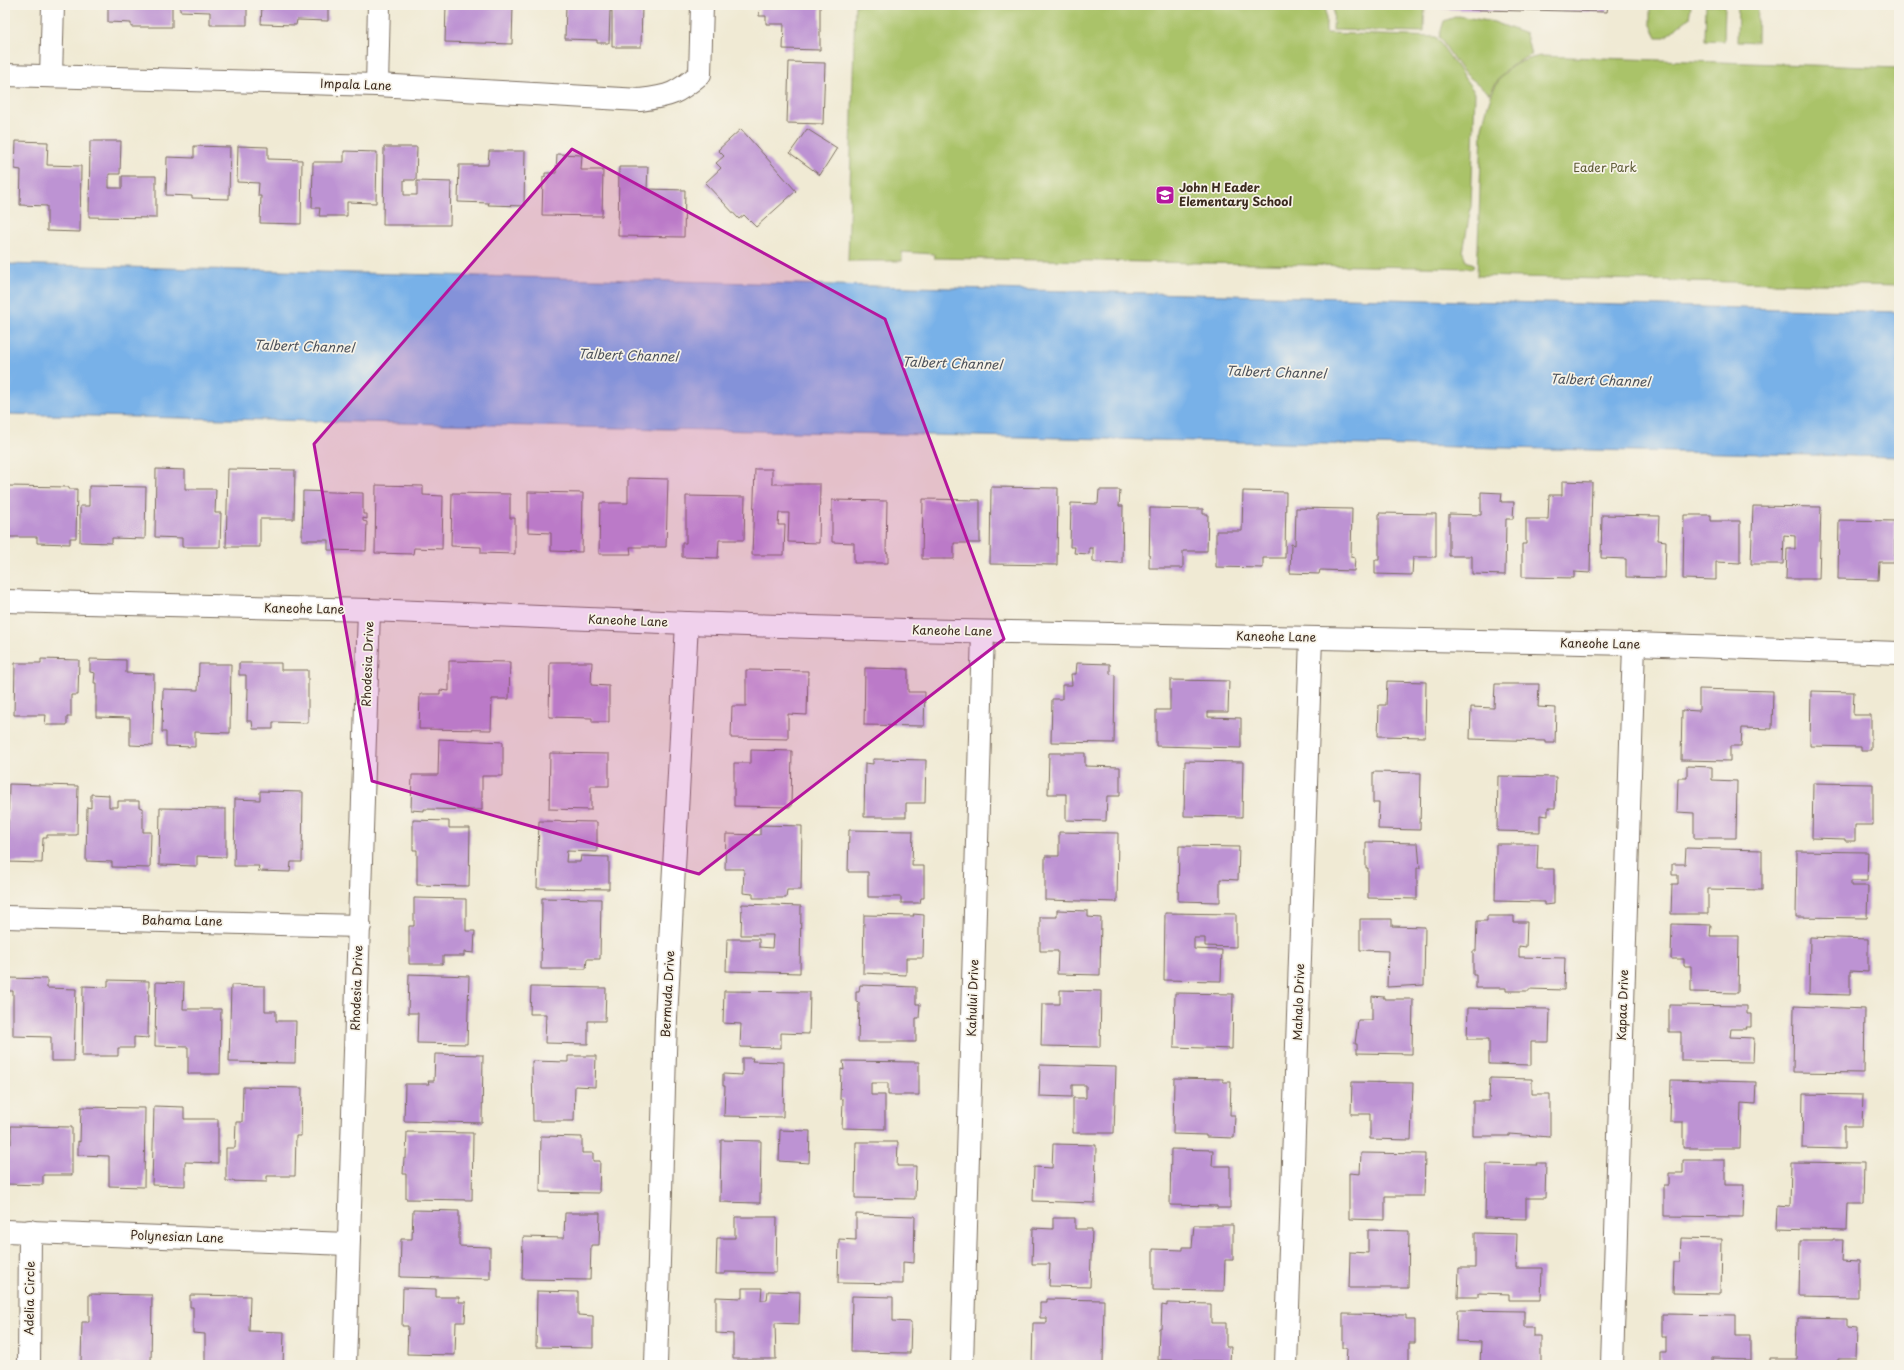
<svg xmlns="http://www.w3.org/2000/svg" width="1904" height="1370" viewBox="0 0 1904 1370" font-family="'Playpen Sans',sans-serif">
<rect width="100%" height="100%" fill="#f7f3e8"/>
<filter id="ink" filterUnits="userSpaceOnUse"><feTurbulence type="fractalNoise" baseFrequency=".025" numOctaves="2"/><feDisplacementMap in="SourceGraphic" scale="8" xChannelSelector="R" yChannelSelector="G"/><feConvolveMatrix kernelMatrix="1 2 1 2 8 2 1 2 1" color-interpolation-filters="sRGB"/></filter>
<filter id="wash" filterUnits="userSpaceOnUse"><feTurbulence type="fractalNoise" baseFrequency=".012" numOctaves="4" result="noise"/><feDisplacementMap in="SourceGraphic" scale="16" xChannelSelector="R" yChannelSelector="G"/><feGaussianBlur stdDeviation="0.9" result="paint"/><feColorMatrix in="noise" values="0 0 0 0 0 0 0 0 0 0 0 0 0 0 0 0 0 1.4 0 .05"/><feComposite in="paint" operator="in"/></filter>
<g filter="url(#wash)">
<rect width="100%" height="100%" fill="#f0ead4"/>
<!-- green -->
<g fill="#aac369" stroke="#727644">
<path d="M855 5H1326V33L1436 37 1475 93 1471 207 1463 252 1466 261 1474 264 1473 268 934 258V254L902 252V261H848Z"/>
<path d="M1334 5H1425L1424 32 1333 30Z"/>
<path d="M1650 5H1691L1689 18 1665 37H1657L1650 23Z"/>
<path d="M1706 5H1725L1724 41 1705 40Z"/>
<path d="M1738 5H1758L1757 42 1737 41Z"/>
<path d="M1458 16 1494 22 1526 34 1531 55C1508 66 1501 72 1490 94L1462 71 1439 37 1444 21Z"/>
<path d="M1540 56 1899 68V286L1477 276 1482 128C1488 104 1493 77 1516 64 1524 60 1532 58 1540 56Z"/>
</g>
<!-- water -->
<path fill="#78b1e8" stroke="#5a6e83" d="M5 264 1899 312V457L5 414Z"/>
<g id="blocks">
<!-- building -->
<g fill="#bd93d3">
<path d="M108 5H172V27H131V23L108 22Z"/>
<path d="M180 5H247V25H210V12L180 11Z"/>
<path d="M262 5H328V21L297 20 296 25 261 24Z"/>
<path d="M446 5H513L512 44 445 42Z"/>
<path d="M566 5 642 6 641 47H612V11H610L609 43H597V40L565 39Z"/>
<path d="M760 5H820V50L783 49 784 24H766V16H759Z"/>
<path d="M1442 5H1524V11L1442 9Z"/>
<path d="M1526 5H1608L1607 12 1526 10Z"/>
<path d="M789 62 825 63 823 124 787 123Z"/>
<path d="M741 129 796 191 756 227 744 215 739 219 705 183 721 168 716 163 724 156 718 150Z"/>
<path d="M807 129 837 148 820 175 790 153Z"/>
<path d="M16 141 48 142 47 165 81 166 80 232 47 231V206L20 205 21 170 15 169Z"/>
<path d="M90 141H121L120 174H109V188H122V176H156V218L89 217Z"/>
<path d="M194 146 230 147 229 199 192 198V196L166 195 167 157 194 158Z"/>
<path d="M238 146 268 147V159L302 160 301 224 260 223 261 196H258L259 183 237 182Z"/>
<path d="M384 147H417L416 180H404V195H417V181L451 182 450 225H383Z"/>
<path d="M344 151 377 152 376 203 347 202V216H319L320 208H312L313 162H344Z"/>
<path d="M489 151H525L524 206 488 205 489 203 458 202 459 165H488Z"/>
<path d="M557 154 582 155 581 170H603L602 216 542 215 543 177H545V173H556Z"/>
<path d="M619 167H648L647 189 685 190 684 237 618 236Z"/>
<path d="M156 469 185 470V489H216L215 513H221L220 547H182V538L155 537Z"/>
<path d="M228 469 295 470 294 519H260V547H226Z"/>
<path d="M755 469H772V484H820L819 543 788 542 789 513H779L778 525H785L784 555H752Z"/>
<path d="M628 478 668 479 666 547H630L631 554H599L600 503H628Z"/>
<path d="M1562 481 1592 482 1590 573 1574 572V578L1522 577V544H1526V519H1548L1549 495H1562Z"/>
<path d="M376 485 423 486V495L443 496 442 549 414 548 413 554 375 553Z"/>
<path d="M8 486 69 487V489H77L76 538H70V544L37 543V537H7Z"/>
<path d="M89 486 146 487 145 539 112 538V543L80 542V506H89Z"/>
<path d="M991 487 1058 488 1057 565 990 564Z"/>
<path d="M1099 490H1120L1119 506H1123L1122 563 1093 562V548H1089V554L1074 553 1075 547H1070L1071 503 1098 504Z"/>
<path d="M303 491 363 493V514H367V519L363 518V521L367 522 366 551 328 550V540H302Z"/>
<path d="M1243 491 1286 492 1285 558H1263V568L1216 567V531H1242Z"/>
<path d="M528 492 583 493 582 552 551 551V533L528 532Z"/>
<path d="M1481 492 1502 493 1501 502H1514L1513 519H1506L1505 575 1472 574V556H1449V514L1481 515Z"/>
<path d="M452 493 510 494V518H515V554L481 553V547L451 546Z"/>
<path d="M686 496 745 497 744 540H719L718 558 682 557V543H686Z"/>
<path d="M923 499 980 500V543H954V559H922Z"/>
<path d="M832 500 887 501 886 552 888 553V563H854V543L832 542Z"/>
<path d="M1753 506 1821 507 1819 579H1786L1787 549H1795V536L1784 535 1783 564H1751Z"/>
<path d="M1150 508 1203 509V514H1208L1207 551H1183V568H1149Z"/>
<path d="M1296 508 1352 509 1351 557 1355 558 1354 571 1320 570 1319 574 1290 573 1291 544 1295 545Z"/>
<path d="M1379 513 1436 514V557H1413L1412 575 1375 574V560H1379Z"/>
<path d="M1602 515 1659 516 1658 540 1666 541 1665 578 1626 577V559L1601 558Z"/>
<path d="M1684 515H1711V521H1740V563L1716 562V580L1683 579Z"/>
<path d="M1839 520 1895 521V562H1879L1878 580 1838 579Z"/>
<path d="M41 659 79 660 78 695H71V717H67V725H45L46 715H14L15 663H41Z"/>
<path d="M90 659 126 660V673L154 674 153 746 130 745V718L96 717V683H94L95 673 90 672Z"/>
<path d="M449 661 510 662 509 699H492L491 730 419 729 420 694H440V690L449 691Z"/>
<path d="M550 662H592L591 685 609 686V722H592V718L549 717Z"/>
<path d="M239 663H281V670H308V723L273 722V729H253L252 721H247L248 688H246V675H239Z"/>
<path d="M1077 663 1110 664V674L1115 675 1114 743 1051 742 1052 699H1062V685H1072L1071 674H1076Z"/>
<path d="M199 664H231L230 733 195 732V747L166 746V732H162L163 689 198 690Z"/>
<path d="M865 668 908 669V692H925L924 726 864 725Z"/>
<path d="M746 670 808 671 807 715 788 714V739L731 738 732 706H746Z"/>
<path d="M1170 680 1229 681 1228 712H1208V717L1241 718V748L1156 746V710H1170Z"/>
<path d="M1387 681 1426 682 1425 737 1378 736 1379 705H1386Z"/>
<path d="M1495 684H1539L1538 707 1556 708 1555 743H1546V741L1470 739 1471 707 1494 708Z"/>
<path d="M1699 689 1773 691 1772 729 1742 728 1741 746H1730V761L1681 760 1682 710 1699 711Z"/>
<path d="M1811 691 1854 692 1853 715H1871V750H1861V747L1810 746Z"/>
<path d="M439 739 503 742V776H482V810L424 809V811L411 810 412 775H438Z"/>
<path d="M751 750 792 751 791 807 734 806V763H751Z"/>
<path d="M550 753 609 754V786H591V810L549 809Z"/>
<path d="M1049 753H1085V766L1120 767V796H1107L1106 821 1066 820V794H1048Z"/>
<path d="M873 759 926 760 925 803H906V817H864L865 763 873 764Z"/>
<path d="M1185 761 1243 762 1242 817 1184 816Z"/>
<path d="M1687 766 1712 767V780L1737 781 1736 838H1694V813L1677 812 1678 778H1687Z"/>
<path d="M1373 772 1421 773 1420 830 1378 829 1379 803H1373Z"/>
<path d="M1498 776 1556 777 1555 808H1548V816L1540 815V832L1497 831Z"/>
<path d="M1813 783 1873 784V825H1855V841H1845V839L1812 838Z"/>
<path d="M9 784 78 786 77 835H47V838H43L42 863 7 862Z"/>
<path d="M260 791 303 792 302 862H291L290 872 258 871 259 866H234L235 799 260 800Z"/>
<path d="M91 794 109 795V807H118V801H139V807L143 808V832H151L150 868 112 867V862L86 861 87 807 91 808Z"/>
<path d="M160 808 226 809V857L197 856V866L159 865Z"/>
<path d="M413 820 449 821V828H470L469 886 417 885V850H413Z"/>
<path d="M539 821 597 822V852L567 851 566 862H580L581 856 609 857V889L537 888Z"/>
<path d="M760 825 802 826 801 890H787L786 898H753V894L743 893 744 869H725L726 834 760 835Z"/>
<path d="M849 830 913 831 912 866H924V898H921L920 903H901V897H868V872H848Z"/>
<path d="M1059 832 1118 833 1117 902 1045 900V856H1059Z"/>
<path d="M1366 842 1418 843 1420 868H1417V899L1368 898V868H1366Z"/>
<path d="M1496 844H1538L1537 869H1554V904L1544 905V902L1495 901Z"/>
<path d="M1179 846 1239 847 1238 880 1220 879V902L1178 901Z"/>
<path d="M1686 848 1762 850V890L1708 889V914H1671L1672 884H1678V875H1672V864H1685Z"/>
<path d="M1797 851 1868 852 1867 881H1851V886H1868L1867 918 1796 917Z"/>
<path d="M414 898 466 899V931H475L474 953 464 952V956H443V964H409V926H414Z"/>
<path d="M542 898 601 899 600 959H587L586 969H541Z"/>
<path d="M742 904 801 906 800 973 726 971 727 939H759V947L772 948 773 935H741Z"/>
<path d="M1057 910 1088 911V917L1101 918 1100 975 1057 974 1058 951H1040V917H1057Z"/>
<path d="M1165 913 1236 914V947L1205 946V938H1194V949L1222 950 1221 981 1164 980Z"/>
<path d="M913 914 924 915 923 958H906V975L863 973 864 915 914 916Z"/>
<path d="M1487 916H1514V922H1527L1526 947 1519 946V957L1565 958 1564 990 1529 989V991H1506V988H1476V975H1473V951H1476L1477 921H1487Z"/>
<path d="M1360 919H1392V926L1425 927 1424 985 1387 987 1388 951 1360 950Z"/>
<path d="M1672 924 1711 925 1710 936H1739L1738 993 1691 992V966H1684V959H1671Z"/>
<path d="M1810 937 1868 939V972L1850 971V995L1809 994Z"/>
<path d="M409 974 469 976 467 1044 417 1043 418 1013H408Z"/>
<path d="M8 978 47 979V988L76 989 74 1061H51V1037L13 1036V991H7Z"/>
<path d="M108 980 149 981 148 1038 134 1037V1048H118V1056H82L83 986 108 987Z"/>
<path d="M156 982 184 983 183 1009H221L220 1074H188V1047L155 1046Z"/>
<path d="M231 985 265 986V1011H276V1021H296L295 1063 229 1062Z"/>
<path d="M860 985 916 987V1004H920L919 1018H916V1042H858L859 1003 856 1002V991H859Z"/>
<path d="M531 987 606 988 605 1021H588V1044L545 1043 546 1014H530Z"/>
<path d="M1060 990 1101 991 1100 1047 1041 1046 1042 1004H1060Z"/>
<path d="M724 991 810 992 809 1034 781 1033V1048L740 1047 741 1024 723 1023Z"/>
<path d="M1175 993 1233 994 1232 1049 1174 1047Z"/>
<path d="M1372 996 1384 997V999H1413L1412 1054 1357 1053V1044H1355L1358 1020H1372Z"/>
<path d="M1669 1005 1747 1006V1014H1751V1027H1746L1747 1029H1731L1730 1037 1754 1038 1753 1062 1681 1061V1032H1669Z"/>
<path d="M1794 1006 1865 1009 1864 1073 1793 1072Z"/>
<path d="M1468 1008 1550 1009 1549 1042H1531V1065L1489 1064V1039H1467Z"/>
<path d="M435 1054 483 1055 482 1123 404 1121 405 1084H429L428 1081H434Z"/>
<path d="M568 1056H596L595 1087 575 1086 574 1121H533L532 1061 568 1062Z"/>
<path d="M742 1058H753L752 1061 784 1062 783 1117 724 1116 725 1086H723V1074L742 1075Z"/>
<path d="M843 1061 919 1062V1095H888V1083H871V1095H885V1129L842 1128 843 1099H840L841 1069 844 1070Z"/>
<path d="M1040 1065 1116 1067 1114 1133H1073V1098H1086V1085H1072V1097L1039 1096Z"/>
<path d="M1174 1078 1223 1079V1082H1231L1230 1115H1235L1234 1138 1206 1137V1135L1173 1134Z"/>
<path d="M1490 1078 1532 1079V1094H1550V1137L1509 1134V1136H1473V1101H1489Z"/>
<path d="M1671 1080 1756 1082 1755 1104 1741 1103 1740 1148H1683V1122H1670Z"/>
<path d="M1352 1082 1413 1083 1411 1140 1370 1139V1114H1351Z"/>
<path d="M243 1087 302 1088 301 1136H296L295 1176H267V1182L226 1181V1148H235L236 1122H242Z"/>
<path d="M1803 1094 1863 1095 1862 1126H1844V1149L1802 1148Z"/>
<path d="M154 1106 184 1107V1119H218V1163L185 1162V1186L152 1185Z"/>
<path d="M81 1107 145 1108 144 1187 109 1186V1156L78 1155V1141L80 1142Z"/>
<path d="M11 1126 72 1127V1175H43V1185L5 1184V1144H11Z"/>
<path d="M780 1130 810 1131 809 1163 779 1161Z"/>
<path d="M407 1132 473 1133 472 1200 406 1199V1174H403L404 1158H406Z"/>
<path d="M541 1136 582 1137V1153H593V1161H600L599 1193 540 1192Z"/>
<path d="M721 1140 761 1141 760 1203 720 1202Z"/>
<path d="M856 1142H898L897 1166H916L915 1199 855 1198Z"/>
<path d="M1053 1144 1096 1145 1095 1203 1033 1201 1034 1167 1052 1168Z"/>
<path d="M1171 1149 1213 1150 1212 1166H1230V1208H1217V1206L1170 1205Z"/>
<path d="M1361 1153 1425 1154 1424 1196H1385V1220L1349 1219V1173L1360 1174Z"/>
<path d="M1683 1160H1725V1185H1744L1743 1217 1664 1216V1185H1669V1173H1683Z"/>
<path d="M1791 1162 1864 1163 1863 1204H1848L1847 1230 1776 1228 1777 1206 1790 1207Z"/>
<path d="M1536 1163H1546L1545 1198H1526V1219L1485 1218 1486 1164 1537 1165Z"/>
<path d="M413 1210 459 1211V1246L490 1247V1279L400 1277 401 1239H412Z"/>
<path d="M565 1213H600L599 1245H591L590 1280 522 1279 523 1237 564 1238Z"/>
<path d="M856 1214 915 1216 914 1263 903 1262V1284L838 1283 839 1239 856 1240Z"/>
<path d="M735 1217H777L776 1273 725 1272V1274H716L717 1238H735Z"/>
<path d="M1053 1218H1075V1229H1092L1090 1287 1049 1286 1050 1264H1032L1033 1228 1053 1229Z"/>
<path d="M1194 1225H1233V1260H1225L1224 1291 1153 1290V1249L1183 1250V1247H1192Z"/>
<path d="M1368 1230 1409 1231 1408 1288H1349L1350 1252 1368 1253Z"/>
<path d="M1475 1233 1517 1234 1516 1268H1542L1541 1300H1509V1294L1478 1293V1297H1458L1459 1268H1475Z"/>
<path d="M1681 1238 1722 1239 1721 1294 1673 1293 1674 1262H1680Z"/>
<path d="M1833 1240H1843L1842 1259 1859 1260V1298L1799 1297 1800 1241H1833Z"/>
<path d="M403 1288 436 1289V1297H459V1302H466L465 1322H456L455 1355 407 1354 408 1326H402Z"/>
<path d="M742 1288H762L761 1300H767L768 1291 800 1292 799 1324 775 1323 776 1359H733V1334L716 1333V1297L742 1298Z"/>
<path d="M537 1291 578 1292V1315L593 1316V1348L536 1347Z"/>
<path d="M89 1294 152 1295 151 1365 81 1363 82 1322H89Z"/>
<path d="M190 1295 250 1296 249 1331 284 1332 283 1365H205V1334L193 1333V1307H190Z"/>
<path d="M852 1296 893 1297V1321L911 1322 910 1353 851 1352Z"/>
<path d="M1047 1299 1104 1300 1103 1365H1032L1033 1323H1047V1318H1040V1302H1047Z"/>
<path d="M1167 1303 1211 1304V1323H1226V1347H1231L1230 1361 1158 1360 1159 1328H1161L1162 1305 1167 1306Z"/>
<path d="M1457 1310 1524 1311V1327H1533V1336H1541V1365H1480L1481 1342 1456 1341Z"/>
<path d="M1343 1314 1406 1315V1319H1415V1343H1409V1365H1346L1347 1348H1343Z"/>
<path d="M1662 1314 1736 1315V1336H1750V1359L1713 1358V1365H1660V1350H1665V1336H1662Z"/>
<path d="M1798 1318 1847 1319V1327L1857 1328 1856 1359H1838V1365H1771V1359H1797Z"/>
</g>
</g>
</g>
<g filter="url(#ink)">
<use href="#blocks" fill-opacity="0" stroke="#7a6d5e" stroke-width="1"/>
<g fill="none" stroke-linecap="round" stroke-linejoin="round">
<defs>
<g id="minor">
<path d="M5 75 377 85 640 100C671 96 676 94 700 74L702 5"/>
<path d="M51 76 53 5"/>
<path d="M377 85 379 5"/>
<path d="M5 601 369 610 687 623 904 630 1634 644 1899 653"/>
<path d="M5 917 360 926"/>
<path d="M5 1231 348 1244"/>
<path d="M29 1365 30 1231"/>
<path d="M345 1365 369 610"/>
<path d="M656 1365 666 1018 687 623"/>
<path d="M962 1365 983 632"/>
<path d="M1286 1365 1311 638"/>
<path d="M1612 1365 1634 644"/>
</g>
</defs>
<!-- minor casing -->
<use href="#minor" stroke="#7a6d5e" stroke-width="24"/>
<!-- minor -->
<use href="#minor" stroke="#fff" stroke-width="22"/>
</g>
</g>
<!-- marked area -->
<path fill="#b5179e" fill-opacity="0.2" stroke="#b5179e" stroke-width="3" stroke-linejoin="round" d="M572 149 885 319 1004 639 699 874 372 781 314 444Z"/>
<!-- icons -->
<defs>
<symbol id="school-square" viewBox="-11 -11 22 22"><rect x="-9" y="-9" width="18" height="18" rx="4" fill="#b5179e" stroke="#f7f3e8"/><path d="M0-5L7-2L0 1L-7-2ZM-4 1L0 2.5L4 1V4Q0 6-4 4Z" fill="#fff"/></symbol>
</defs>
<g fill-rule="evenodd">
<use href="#school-square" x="1154" y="184" width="22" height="22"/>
</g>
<g text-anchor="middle" stroke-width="3.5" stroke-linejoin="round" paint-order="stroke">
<!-- street labels -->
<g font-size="12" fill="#3b2a1e" stroke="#f7f3e8">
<text transform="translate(356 85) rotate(2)" y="4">Impala Lane</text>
<text transform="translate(304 609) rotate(1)" y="4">Kaneohe Lane</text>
<text transform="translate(628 621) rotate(2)" y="4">Kaneohe Lane</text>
<text transform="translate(952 631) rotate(1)" y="4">Kaneohe Lane</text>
<text transform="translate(1276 637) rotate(1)" y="4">Kaneohe Lane</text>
<text transform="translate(1600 644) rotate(1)" y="4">Kaneohe Lane</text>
<text transform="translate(368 664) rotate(-88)" y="4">Rhodesia Drive</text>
<text transform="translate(182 921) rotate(1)" y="4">Bahama Lane</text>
<text transform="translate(357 988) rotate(-88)" y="4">Rhodesia Drive</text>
<text transform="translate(668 994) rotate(-87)" y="4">Bermuda Drive</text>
<text transform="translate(973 998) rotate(-88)" y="4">Kahului Drive</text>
<text transform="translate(1299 1002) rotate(-88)" y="4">Mahalo Drive</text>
<text transform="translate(1623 1005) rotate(-88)" y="4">Kapaa Drive</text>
<text transform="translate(177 1237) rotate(2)" y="4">Polynesian Lane</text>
<text transform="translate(30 1298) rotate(-89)" y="4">Adelia Circle</text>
</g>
<!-- park labels -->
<g font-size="12" fill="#5c5834" stroke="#f7f3e8">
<text x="1605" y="172">Eader Park</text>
</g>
<!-- poi labels -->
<g font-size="12" font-weight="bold" fill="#3b2a1e" stroke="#f7f3e8" text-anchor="start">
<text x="1179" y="192">John H Eader<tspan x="1179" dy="14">Elementary School</tspan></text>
</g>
<!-- water labels -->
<g font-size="13" font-style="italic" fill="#4d525b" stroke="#f7f3e8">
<text transform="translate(304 346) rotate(2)" y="5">Talbert Channel</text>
<text transform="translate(628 355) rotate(2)" y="5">Talbert Channel</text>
<text transform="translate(952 363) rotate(2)" y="5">Talbert Channel</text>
<text transform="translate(1276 372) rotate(2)" y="5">Talbert Channel</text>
<text transform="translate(1600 380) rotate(2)" y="5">Talbert Channel</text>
</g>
</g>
<!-- margin -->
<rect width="1904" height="1370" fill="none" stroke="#f7f3e8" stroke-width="20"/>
</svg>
